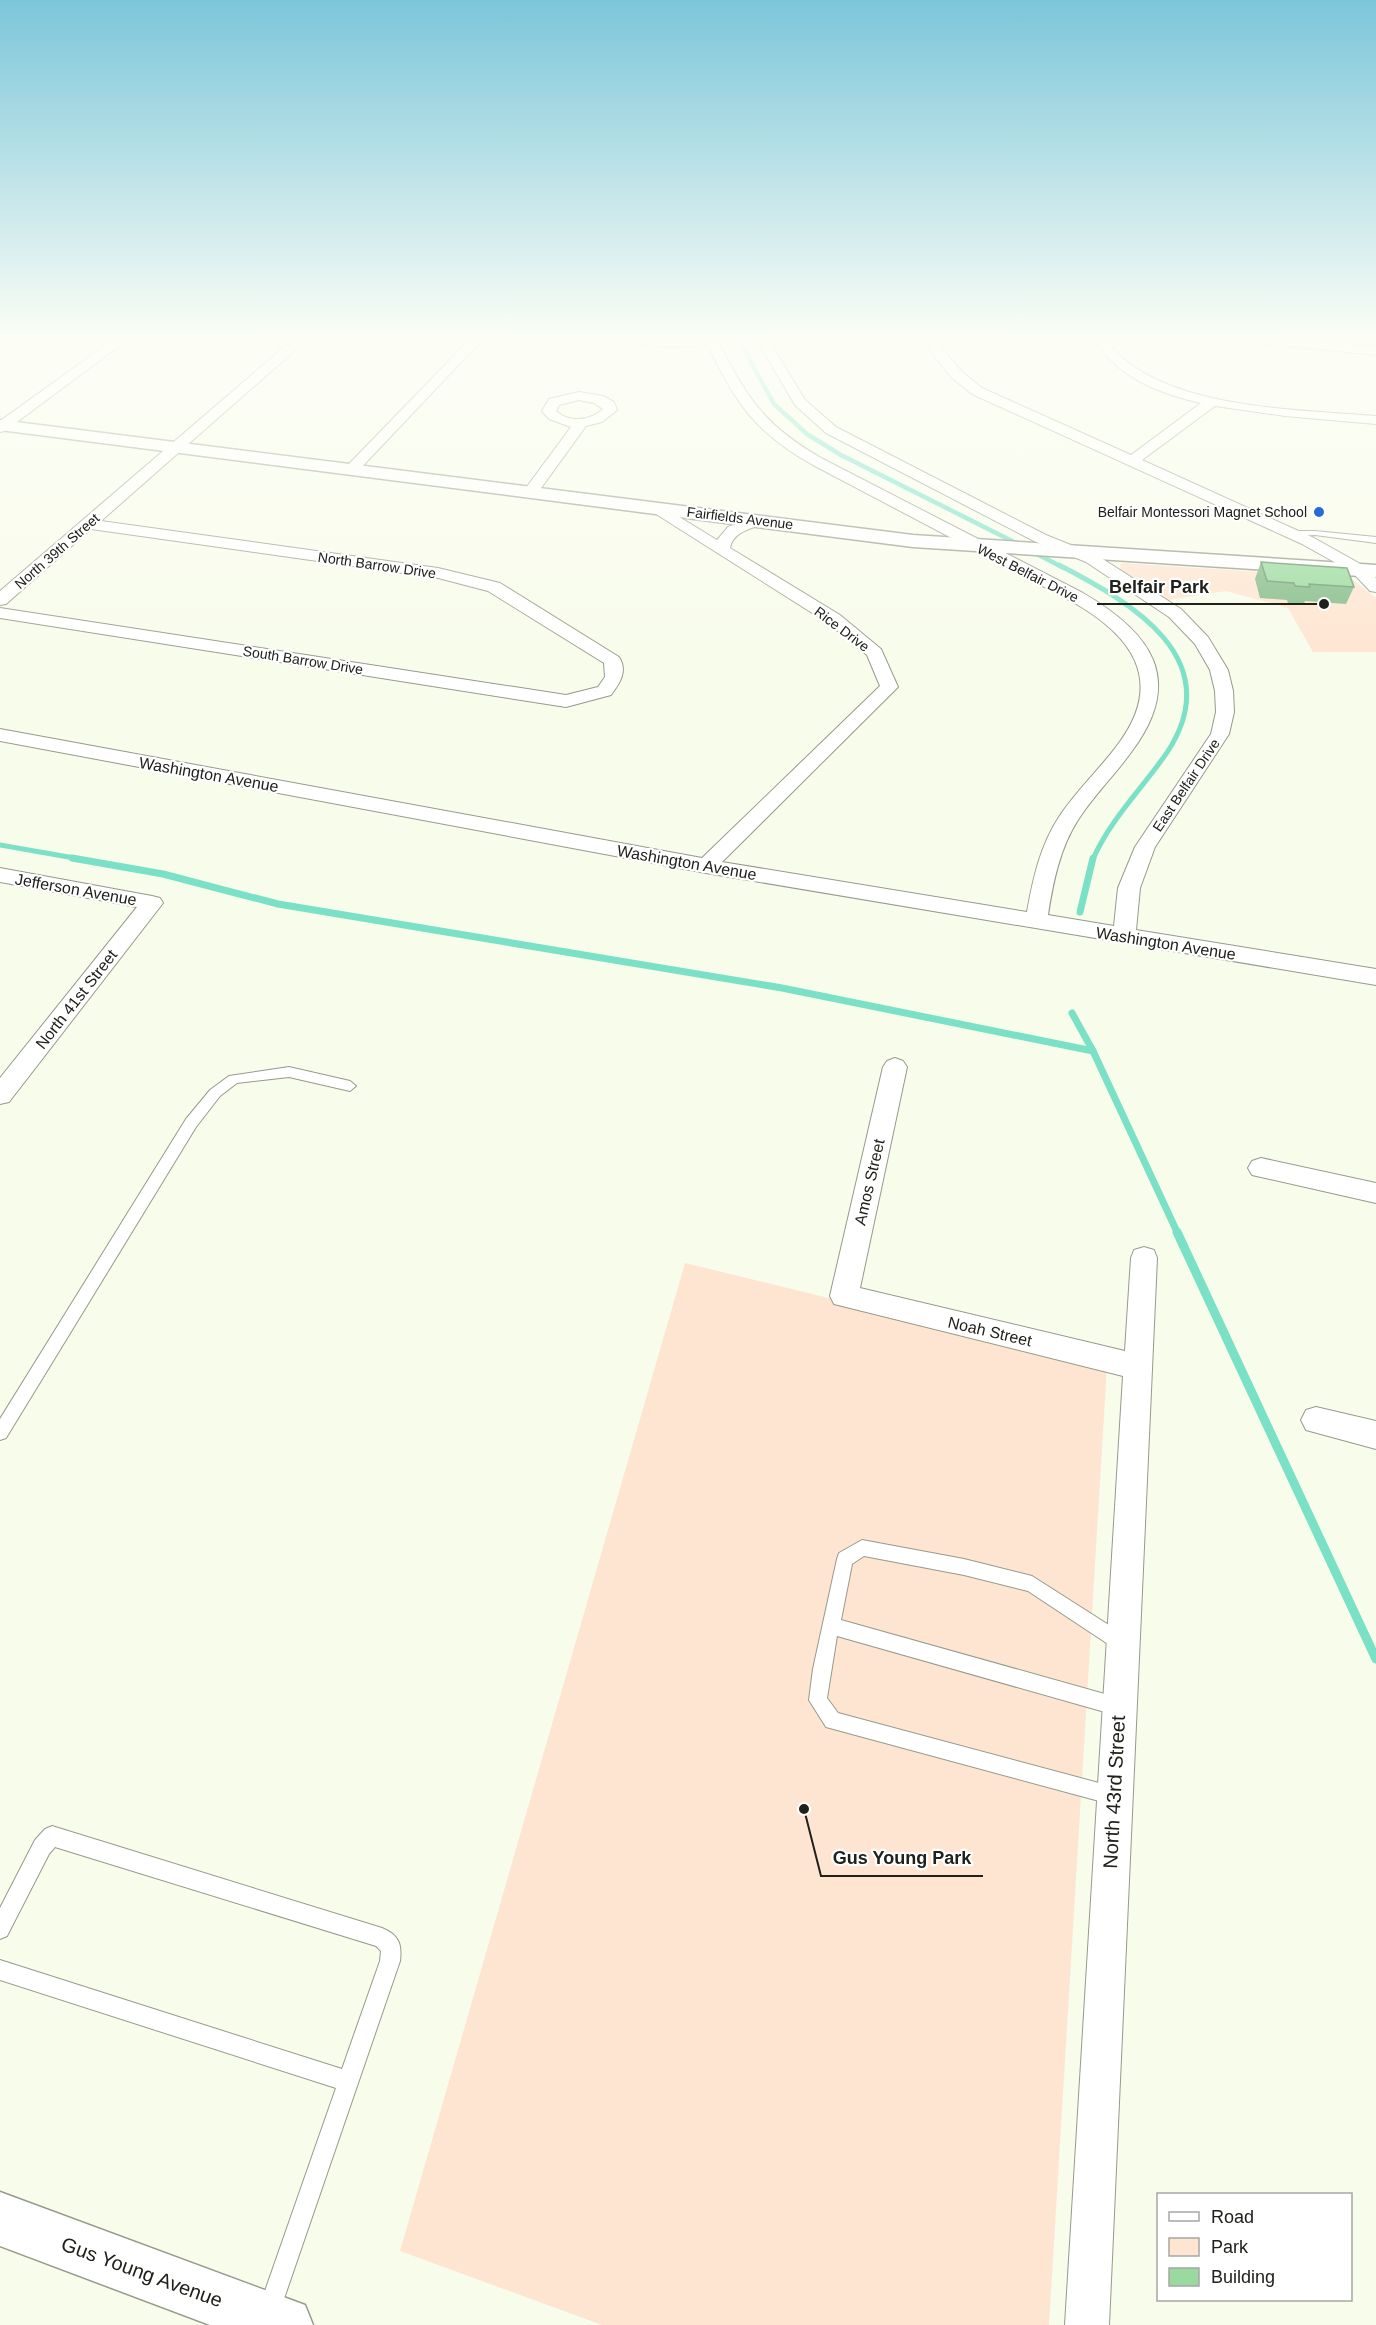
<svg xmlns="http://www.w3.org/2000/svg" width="1376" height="2325" viewBox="0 0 1376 2325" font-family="Helvetica,sans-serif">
<rect width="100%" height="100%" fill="#f8fceb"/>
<!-- green -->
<g fill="#fee5d1">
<path d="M1121 563 1351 578 1376 598V652H1313L1288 608 1226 591 1168 600 1120 570Z"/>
<path d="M685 1263 1107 1366 1049 2325H602L400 2251Z"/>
</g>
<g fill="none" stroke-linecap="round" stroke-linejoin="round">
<!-- stream-far3 -->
<g stroke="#7ae1c6" stroke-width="4.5">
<path d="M737 337 774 404 807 434 841 455 1020 545"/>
<path d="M1033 552 1062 567"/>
</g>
<!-- stream-far2 -->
<g stroke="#7ae1c6" stroke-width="5">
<path d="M1059 565C1131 602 1228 658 1168 751 1143 788 1111 818 1093 859"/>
<path d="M0 845 80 859"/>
</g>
<!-- stream-far1 -->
<g stroke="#7ae1c6" stroke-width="7">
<path d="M72 858 163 874 278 904 782 988 1093 1051"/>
<path d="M1080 912 1093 858"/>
<path d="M1072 1013 1093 1051 1178 1234"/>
</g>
<!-- stream -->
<path stroke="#7ae1c6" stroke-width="9" d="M1177 1232 1376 1659"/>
<defs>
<g id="service">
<path d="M1294 531H1315L1376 537V543L1315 535 1291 536 1290 534Z"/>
<path d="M289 1067 350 1081 356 1086 350 1091 289 1077 237 1083 220 1096 196 1127 6 1438 0 1440V1419L186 1119 210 1090 229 1076Z"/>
<path d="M862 1540 964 1559 1032 1576 1126 1636 1129 1642 1126 1648 1120 1651 1114 1648 1028 1591 964 1575 864 1556 852 1564 841 1620 1119 1698 1125 1701 1128 1707 1125 1713 1119 1716 837 1636 827 1698 838 1713 1114 1787 1121 1789 1123 1796 1121 1803 1114 1805 826 1727 809 1700 813 1669 837 1559 839 1553Z"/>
<path d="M52 1826 382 1928C399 1935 402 1944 400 1961L277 2319 269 2322 261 2319 258 2311 336 2088 0 1980V1960L342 2069 380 1961 381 1951 376 1946 55 1847 49 1854 7 1936 0 1939V1908L35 1840 45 1829Z"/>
</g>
<g id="minor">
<path d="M117 337H131L5 431 0 432V421Z"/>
<path d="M296 337H310L101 521 438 568 500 583 619 657C628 671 620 683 611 695L566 707 0 618V608L566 695 598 687 605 677 604 663 488 591 438 578 91 529 6 604 0 605V591Z"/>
<path d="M472 337H485L357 472H347L345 469 347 466Z"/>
<path d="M602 337 670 339 716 337C746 397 763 425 823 459L1083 593C1152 633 1185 680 1132 751 1115 775 1094 795 1078 820 1060 848 1053 882 1048 915L1114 926 1118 888 1135 847 1211 734 1216 712 1215 691 1210 670 1195 644 1169 617 1086 562 1034 541 826 433 795 405 755 337H767L805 400 836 427 1046 535 1098 556 1181 609 1208 637 1228 670 1233 691 1234 712 1229 734 1155 847 1140 888 1136 930 1376 969V985L706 873 0 741V729L702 858 880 686 867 655 828 623 645 507 648 504H658L717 540 728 527 758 516 766 521 763 524C750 529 733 532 730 548L840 615 881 649 898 687 722 862 1027 912C1033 879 1040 846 1059 817 1076 791 1100 769 1119 743 1166 679 1130 634 1071 601L813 465C755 432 736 404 708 345L670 347 608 341Z"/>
<path d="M919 337H932L961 371 982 388 1131 455 1201 403C1157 393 1117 377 1092 337H1104C1152 410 1297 409 1376 416V424L1285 416 1215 406 1142 460 1314 538 1364 566 1376 578V592L1370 591 1352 572 1302 544 972 394 951 377Z"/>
<path d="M1231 337H1276L1376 347V355L1237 341Z"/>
<path d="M579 392 603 396 614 402 617 410 602 422 586 426 536 495H526L523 492 571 427 549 419 542 411 549 399ZM579 400 594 403 603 409C590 421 569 423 556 411L559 405Z"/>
<path d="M0 868 152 896 160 898 163 903 9 1102 0 1104V1078L137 907 0 882Z"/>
<path d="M895 1058 903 1061 907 1067 860 1288 1125 1351 1131 1258 1134 1250 1144 1247 1154 1250 1157 1258 1109 2325H1065L1123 1376 834 1304 830 1296 883 1067 887 1061Z"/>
<path d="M1261 1158 1376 1183V1203L1252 1175 1248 1168 1252 1161Z"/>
<path d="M1316 1407 1376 1421V1449L1306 1430 1301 1420 1306 1410Z"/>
</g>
<g id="tertiary">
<path d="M0 420 913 535 1376 565V577L913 547 0 430Z"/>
<path d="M0 2192 305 2305 313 2325H210L0 2246Z"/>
</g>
</defs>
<!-- service casing -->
<use href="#service" stroke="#979a8b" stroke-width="2"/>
<!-- minor casing -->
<use href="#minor" stroke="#979a8b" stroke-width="2"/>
<!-- tertiary casing -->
<use href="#tertiary" stroke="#979a8b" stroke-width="3"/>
<!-- service -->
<use href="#service" fill="#fff" fill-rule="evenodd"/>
<!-- minor -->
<use href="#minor" fill="#fff" fill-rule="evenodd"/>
<!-- tertiary -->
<use href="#tertiary" fill="#fff" fill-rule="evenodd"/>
</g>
<!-- wall -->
<path fill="#84bb88" d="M1261 562 1354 587 1346 604 1305 601 1304 604 1288 603 1287 600 1260 598 1255 579Z"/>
<!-- building -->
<path fill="#9ada9e" stroke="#6c996f" stroke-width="1.5" d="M1261 562 1347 568 1354 587 1309 584 1310 587 1295 586 1294 583 1267 581Z"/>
<!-- sky -->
<linearGradient id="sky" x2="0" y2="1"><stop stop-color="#7cc6da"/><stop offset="0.51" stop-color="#fcfef6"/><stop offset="1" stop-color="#fcfef6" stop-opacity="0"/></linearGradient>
<rect width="1376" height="663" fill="url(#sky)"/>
<!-- markers -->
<circle fill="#266bd7" stroke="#fff" stroke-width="2" cx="1319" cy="512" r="6"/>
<g text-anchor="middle" stroke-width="4.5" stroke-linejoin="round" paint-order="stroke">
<!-- far-poi labels -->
<g font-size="14" fill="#20211b" stroke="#fff" text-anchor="end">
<text x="1307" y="517">Belfair Montessori Magnet School</text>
</g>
<!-- far-street labels -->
<g font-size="14" fill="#20211b" stroke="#fff">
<text transform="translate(740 518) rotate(7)" y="5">Fairfields Avenue</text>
<text transform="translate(57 551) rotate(-41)" y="5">North 39th Street</text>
<text transform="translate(377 565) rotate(8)" y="5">North Barrow Drive</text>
<text transform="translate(1028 573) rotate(27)" y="5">West Belfair Drive</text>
<text transform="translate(842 629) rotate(37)" y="5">Rice Drive</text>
<text transform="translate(303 660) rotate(9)" y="5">South Barrow Drive</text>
<text transform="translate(1186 785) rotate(-56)" y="5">East Belfair Drive</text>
</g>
<!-- street labels -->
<g font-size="16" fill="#20211b" stroke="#fff">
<text transform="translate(209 774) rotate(10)" y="6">Washington Avenue</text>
<text transform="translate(687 862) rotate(10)" y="6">Washington Avenue</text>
<text transform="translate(76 889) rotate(10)" y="6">Jefferson Avenue</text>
<text transform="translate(1166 943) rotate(9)" y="6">Washington Avenue</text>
<text transform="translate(76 999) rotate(-52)" y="6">North 41st Street</text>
<text transform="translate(869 1182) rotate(-77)" y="6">Amos Street</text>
<text transform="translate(990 1331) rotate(13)" y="6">Noah Street</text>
</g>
<!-- near-street labels -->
<g font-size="20" fill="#20211b" stroke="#fff">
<text transform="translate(1114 1792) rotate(-87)" y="7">North 43rd Street</text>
<text transform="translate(142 2272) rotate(20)" y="7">Gus Young Avenue</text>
</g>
</g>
<!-- callouts -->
<path fill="none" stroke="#20211b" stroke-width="2" d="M1324 604L1221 604H1097M804 1809L821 1876H983"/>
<g fill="#20211b" stroke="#fff" stroke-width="2">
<circle cx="1324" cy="604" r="6"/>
<circle cx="804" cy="1809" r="6"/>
</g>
<g font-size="18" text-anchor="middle" font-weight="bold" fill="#20211b" stroke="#fff" stroke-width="4.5" stroke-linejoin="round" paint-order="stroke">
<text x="1159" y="593">Belfair Park</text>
<text x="902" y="1864">Gus Young Park</text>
</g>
<!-- legend -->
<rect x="1157" y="2193" width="195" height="108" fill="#ffffff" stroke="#a6a6a4" stroke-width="1.5"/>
<rect x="1169" y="2212" width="30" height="9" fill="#ffffff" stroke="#a6a6a4" stroke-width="1.5"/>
<text x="1211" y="2223" font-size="18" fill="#20211b">Road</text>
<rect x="1169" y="2238" width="30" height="18" fill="#fee5d1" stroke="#a6a6a4" stroke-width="1.5"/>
<text x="1211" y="2253" font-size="18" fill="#20211b">Park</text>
<rect x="1169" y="2268" width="30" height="18" fill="#9ada9e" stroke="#a6a6a4" stroke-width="1.5"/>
<text x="1211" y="2283" font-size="18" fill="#20211b">Building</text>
</svg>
